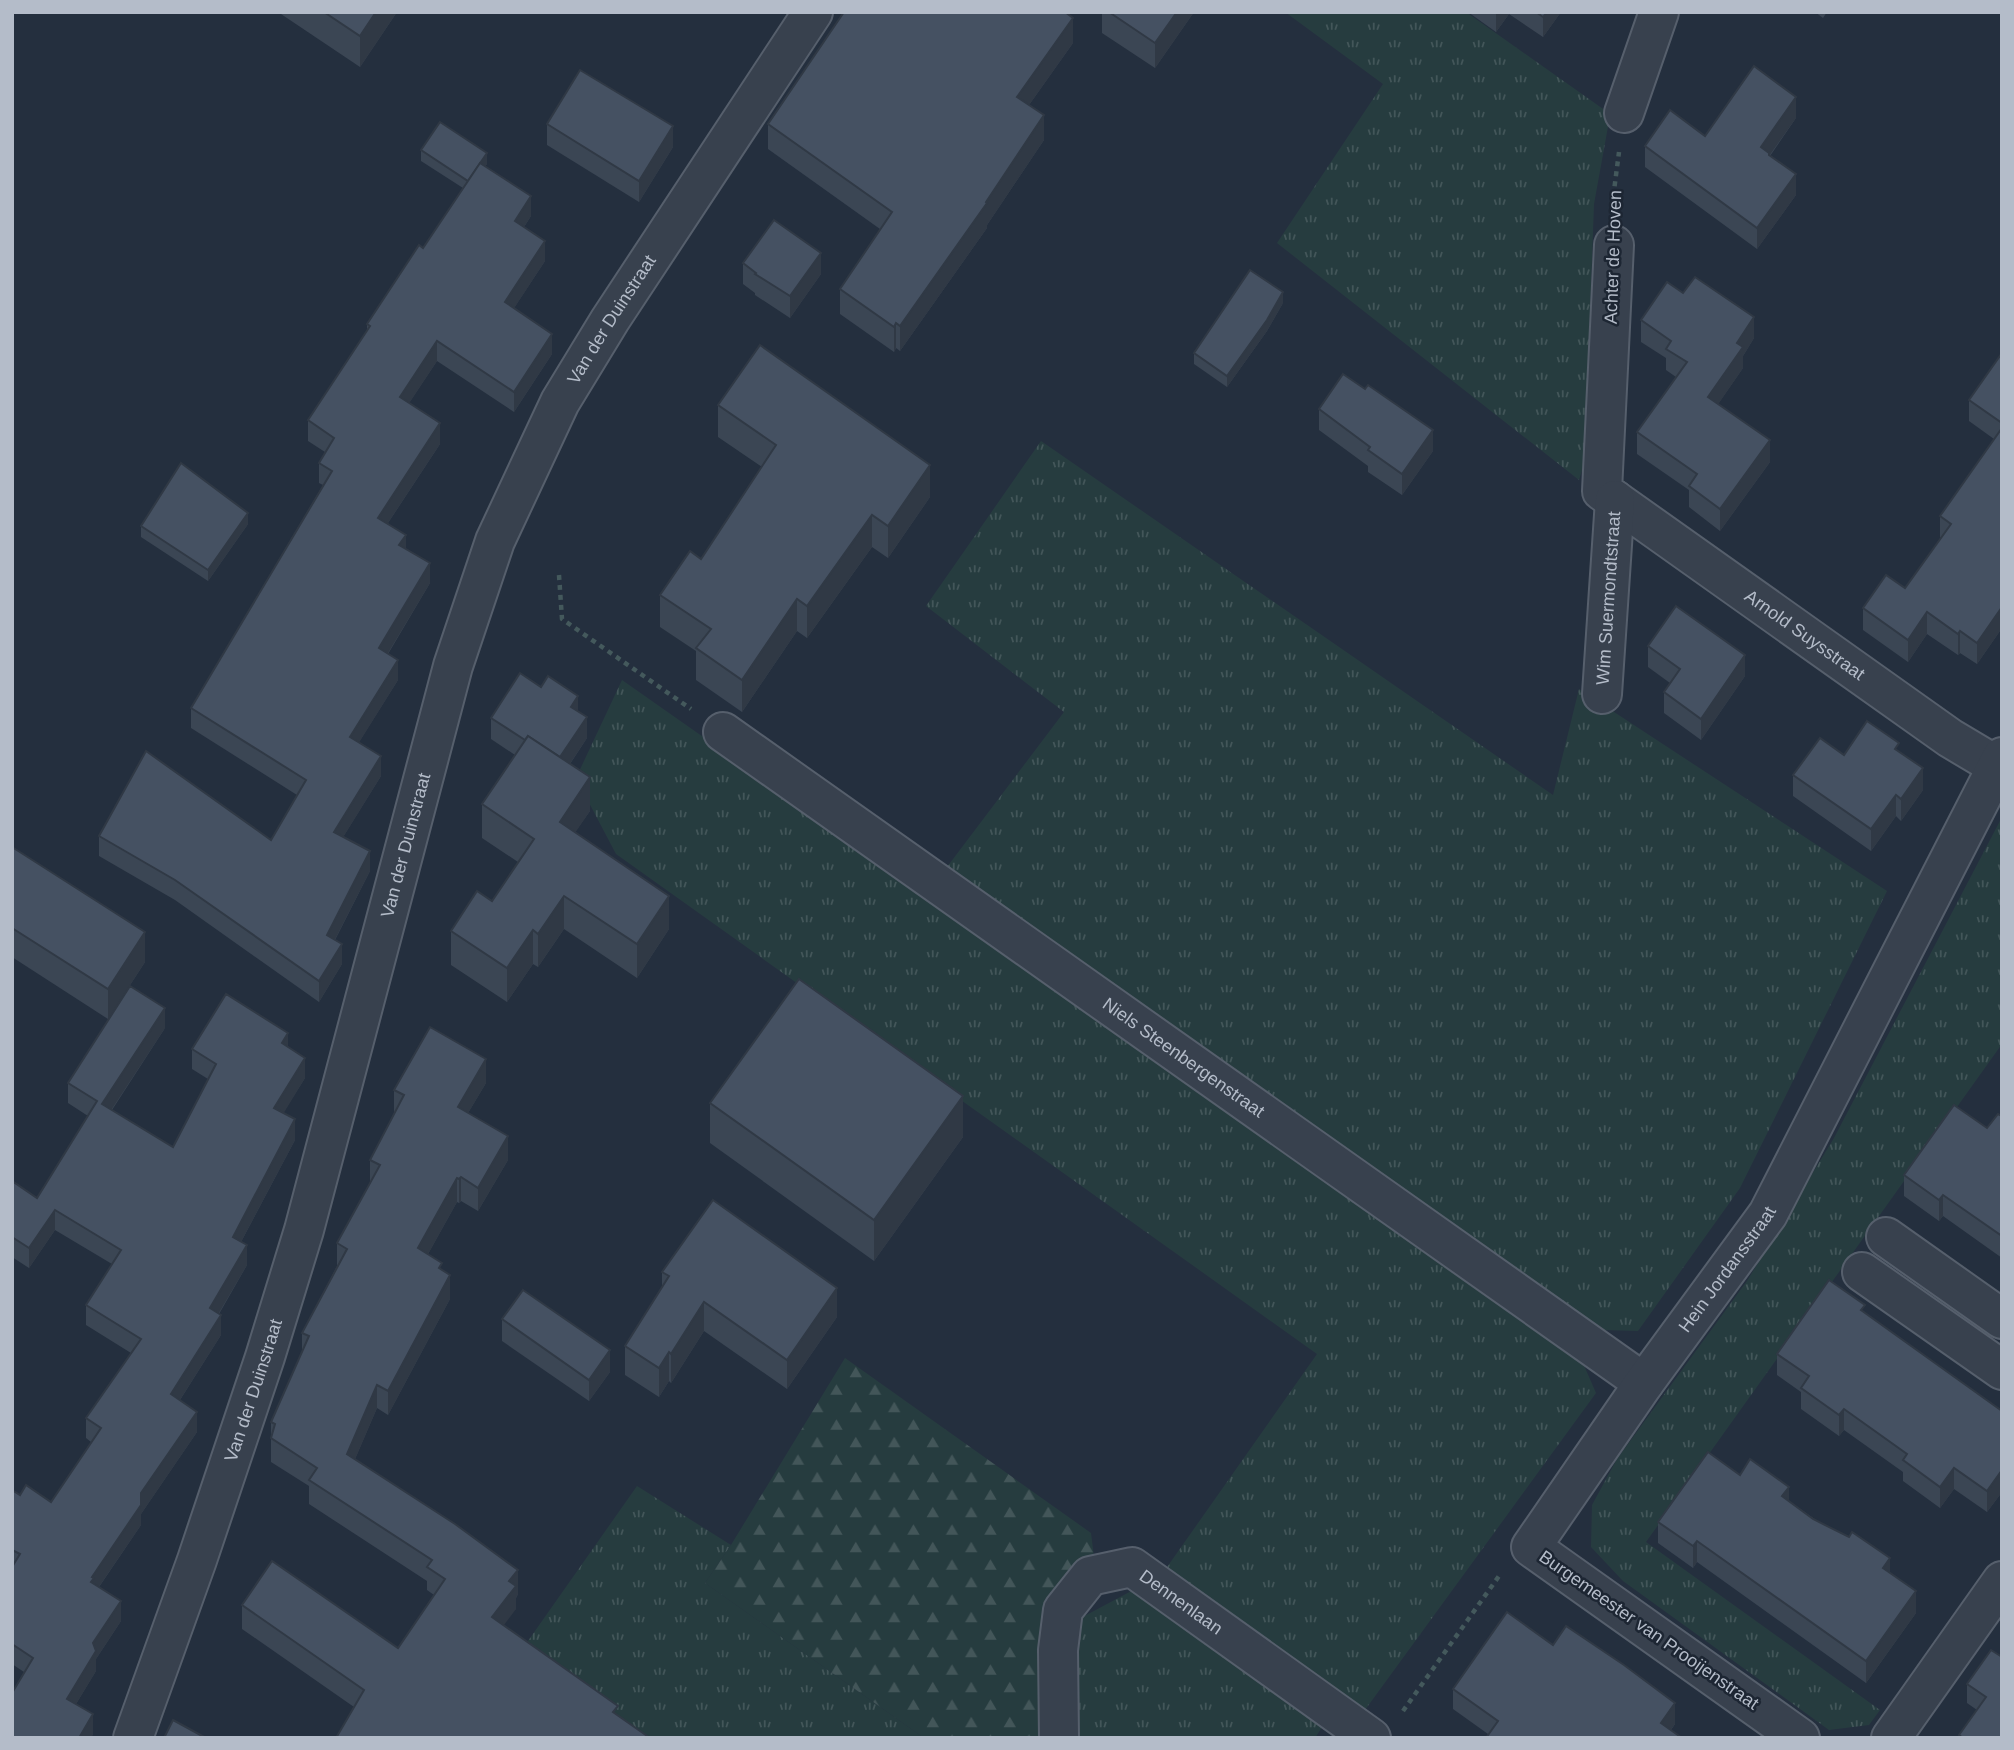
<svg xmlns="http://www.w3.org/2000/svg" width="2014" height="1750" viewBox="0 0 2014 1750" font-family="Arial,sans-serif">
<defs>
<pattern id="grass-tufts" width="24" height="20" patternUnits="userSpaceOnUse" patternTransform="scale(1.75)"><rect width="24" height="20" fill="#263c3f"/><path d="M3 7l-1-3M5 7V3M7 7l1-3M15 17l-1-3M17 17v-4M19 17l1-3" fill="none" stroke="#435659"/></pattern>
<pattern id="forest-firs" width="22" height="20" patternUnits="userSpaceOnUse" patternTransform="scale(1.75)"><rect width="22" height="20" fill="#263c3f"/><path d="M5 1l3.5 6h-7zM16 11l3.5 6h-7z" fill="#435659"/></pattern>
</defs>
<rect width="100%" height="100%" fill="#242f3e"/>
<!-- grass -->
<g fill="url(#grass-tufts)">
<path d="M1285 12H1466L1613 116 1609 121 1594 204 1588 371 1591 442 1579 480 1277 243 1383 84Z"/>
<path d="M1041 441 1553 795 1579 689 1887 891 1740 1188 1638 1331 1602 1330 944 871 1064 712 926 606Z"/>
<path d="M622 680 1182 1073 1579 1354 1596 1393 1365 1710 1165 1570 1317 1354 616 854 576 778Z"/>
<path d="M2002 817V1044L1646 1542 1880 1710 1869 1725 1829 1730 1623 1581 1591 1547 1592 1505 1617 1459 1747 1281 1834 1138Z"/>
<path d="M637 1486 731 1545 705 1583 924 1738H621L516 1658Z"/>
<path d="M1137 1588 1324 1724 1315 1738H1076L1077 1620Z"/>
</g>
<!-- forest -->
<path fill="url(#forest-firs)" d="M845 1358 1091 1533 1094 1557 1055 1588 1045 1642 1049 1738H924L705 1583 731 1545Z"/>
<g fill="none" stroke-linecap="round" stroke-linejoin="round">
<defs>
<g id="minor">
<path d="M1624 113 1659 12"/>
<path id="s1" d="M1614 245 1602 491 1950 738 1997 766"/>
<path id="s2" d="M1602 694 1615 500"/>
<path id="s3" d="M723 732 1644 1383"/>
<path d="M1886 1237 2002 1319"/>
<path d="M1862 1272 2002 1370"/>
<path id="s4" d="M1059 1738 1058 1650 1063 1610 1090 1576 1132 1567 1371 1738"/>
<path id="s5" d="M1800 1738 1531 1547 1644 1383 1768 1214 2002 757"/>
<path d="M1891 1738 2002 1581"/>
</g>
<g id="tertiary">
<path id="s6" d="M133 1738 197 1560 265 1357 304 1230 453 666 495 541 560 402 610 320 813 12"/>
</g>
</defs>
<!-- minor casing -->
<use href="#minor" stroke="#565f6c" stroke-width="42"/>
<!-- tertiary casing -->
<use href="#tertiary" stroke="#565f6c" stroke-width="42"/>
<!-- path -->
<g stroke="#44595c" stroke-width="4.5" stroke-dasharray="5 5" stroke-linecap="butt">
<path d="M1612 206 1619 152"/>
<path d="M559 575 562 619 691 709"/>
<path d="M1403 1711 1499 1576"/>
</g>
<!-- minor -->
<use href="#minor" stroke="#38414e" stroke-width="38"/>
<!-- tertiary -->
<use href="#tertiary" stroke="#38414e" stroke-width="38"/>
</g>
<!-- wall -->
<g fill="#3b4654">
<path d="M278 12H397L360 67Z"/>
<path d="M1102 12H1194L1155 68 1102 33Z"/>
<path d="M1468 12H1561L1543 37 1509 14 1496 32Z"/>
<path d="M1815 12H1827L1823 18Z"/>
<path d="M1073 43 1029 105 1044 140 987 225V228L900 351 896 348 894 352 840 314V289L880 229 768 149V124Z"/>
<path d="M1796 118 1770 156 1796 195 1757 249 1645 167V146Z"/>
<path d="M547 124 673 147 639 202 547 145Z"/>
<path d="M421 150 487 164 485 166 531 216 524 227 545 261 514 308 552 354 514 412 437 361 409 403 440 444 388 523 430 583 388 654 398 680 359 742 381 776 343 837 370 871 335 940 342 964 319 1002 175 900 99 856V836L271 840 297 795 191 728V708L323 485 319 483V463L325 452 308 441V420L367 330V324L423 248 463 188 421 161Z"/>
<path d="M743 263 821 274 790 318 755 295V293L743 284Z"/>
<path d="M1283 303 1267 331 1227 387 1194 364V353Z"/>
<path d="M1641 320 1754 338 1743 356V368L1718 404 1770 462 1720 531 1689 507V490L1637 454V432L1676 377 1666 370V358L1641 342Z"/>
<path d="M2002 353V628L1977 664 1960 653 1958 655 1927 634 1908 662 1863 630V608L1905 588 1941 538 1940 537V516L1994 439 1969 421V400Z"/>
<path d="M1365 389 1433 451 1402 495 1368 472V466L1319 430V409Z"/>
<path d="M718 405 930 497 888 558 872 547 807 638 797 631 742 712 696 680V651L660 627V595L701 559 762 467 718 437Z"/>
<path d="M248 524 208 581 141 537V526Z"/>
<path d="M1648 646 1745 676 1701 740 1664 713V692L1670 683 1648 667Z"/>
<path d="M578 711 587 738 570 764 590 811 575 832 669 929 637 978 564 929 538 967 533 964 507 1002 451 965V931L492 901 518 862 482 838V804L515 755 491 739V718Z"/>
<path d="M1899 752 1923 790 1901 821 1896 816 1871 851 1793 796V775L1844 755Z"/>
<path d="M12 847 145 962 108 1019 12 957Z"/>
<path d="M165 1028 112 1110 173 1147 208 1079 192 1069V1049L288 1047 305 1078 283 1113 295 1140 241 1242 247 1265 219 1314 221 1335 180 1400 197 1432 141 1514V1525L99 1587 121 1621 96 1659V1671L76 1704 93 1734 91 1738H12L24 1672 12 1664V1490L20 1495 51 1502 91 1442 86 1438V1418L131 1353 86 1325V1305L112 1264 55 1230 29 1268 12 1257V1181L37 1198 88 1116 68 1103V1083Z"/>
<path d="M486 1083 468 1113 508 1160 478 1211 461 1201 459 1203 457 1202 428 1254 442 1270 450 1299 388 1415 377 1408 355 1459 518 1594 516 1598V1609L354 1707 242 1629V1605L398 1648 434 1595 427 1590V1581L309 1504V1486L271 1462V1422L302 1352V1333L337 1266V1243L370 1183V1160L394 1113V1090Z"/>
<path d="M710 1103 963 1137 874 1261 710 1143Z"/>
<path d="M2002 1116V1258L1943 1216 1939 1221 1904 1196V1175L1987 1128Z"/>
<path d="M662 1272 837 1317 787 1389 704 1331 671 1383 669 1381 659 1397 625 1375V1346L662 1287Z"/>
<path d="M1865 1313 2002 1411V1492L1987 1512 1954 1489 1940 1508 1903 1481V1472L1844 1430 1839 1436 1801 1409V1392L1777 1375V1354Z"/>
<path d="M502 1319 610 1372 589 1401 502 1341Z"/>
<path d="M1740 1475 1789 1501 1890 1572 1916 1613 1866 1683 1697 1562 1693 1568 1658 1543V1522Z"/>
<path d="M1553 1645 1675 1724 1671 1730 1488 1734 1453 1709V1689Z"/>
<path d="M1991 1650 2002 1738H1959V1735L1977 1710 1967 1703V1684Z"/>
</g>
<!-- shaded-wall -->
<g fill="#303945">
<path d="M376 12H397L360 67V36Z"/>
<path d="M1177 12H1194L1155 68V43Z"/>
<path d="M1496 12H1509V14L1496 32Z"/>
<path d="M1547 12H1561L1543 37V17Z"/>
<path d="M1073 18V43L1017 122V97Z"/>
<path d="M1796 97V118L1769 156 1761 147Z"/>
<path d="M1044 115V140L987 225V228L900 351V326L986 202Z"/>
<path d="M673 126V147L639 202V181Z"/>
<path d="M487 153V164L468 192V181Z"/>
<path d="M1796 174V195L1757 249V228Z"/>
<path d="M531 196V216L515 241V221Z"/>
<path d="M545 241V261L505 322V302Z"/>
<path d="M821 253V274L790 318V296Z"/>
<path d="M1283 292V303L1267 331 1227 387V376Z"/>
<path d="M1754 317V338L1743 356V368L1708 419V397L1737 343Z"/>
<path d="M896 323V348L894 352V327Z"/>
<path d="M552 334V354L514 412V392Z"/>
<path d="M437 341V361L400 417V397Z"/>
<path d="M440 423V444L378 538V518Z"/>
<path d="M1433 430V451L1402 495V474Z"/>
<path d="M1770 440V462L1720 531V509Z"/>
<path d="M930 465V497L888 558V526Z"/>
<path d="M248 513V524L208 581V570Z"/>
<path d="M872 515V547L807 638V606Z"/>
<path d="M406 535V555L399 545Z"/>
<path d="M430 563V583L379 668V648Z"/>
<path d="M797 599V631L742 712V680Z"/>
<path d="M2002 607V628L1977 664V643Z"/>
<path d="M1927 612V634L1908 662V640Z"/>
<path d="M1960 631V653L1958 655V634Z"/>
<path d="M1745 655V676L1701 740V719Z"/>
<path d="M398 660V680L350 757V737Z"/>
<path d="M578 696V717L571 707Z"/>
<path d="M587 717V738L557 783V761Z"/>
<path d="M381 756V776L334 852V832Z"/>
<path d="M1923 768V790L1901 821V799Z"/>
<path d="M590 777V811L560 855V822Z"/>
<path d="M1896 795V816L1871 851V829Z"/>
<path d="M370 851V871L327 955V935Z"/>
<path d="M564 896V929L538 967V934Z"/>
<path d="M669 896V929L637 978V944Z"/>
<path d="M533 930V964L507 1002V968Z"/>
<path d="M145 932V962L108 1019V989Z"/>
<path d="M342 944V964L319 1002V981Z"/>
<path d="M165 1008V1028L102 1124V1104Z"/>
<path d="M288 1033V1053L282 1043Z"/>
<path d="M305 1058V1078L274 1129V1108Z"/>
<path d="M486 1059V1083L458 1130V1107Z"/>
<path d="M963 1096V1137L874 1261V1220Z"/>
<path d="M295 1119V1140L233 1257V1237Z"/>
<path d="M508 1136V1160L478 1211V1188Z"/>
<path d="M461 1177V1201L459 1203V1179Z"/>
<path d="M457 1178V1202L418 1272V1248Z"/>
<path d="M1943 1195V1216L1939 1221V1200Z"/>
<path d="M55 1210V1230L29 1268V1248Z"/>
<path d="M247 1245V1265L210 1328V1308Z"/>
<path d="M450 1275V1299L388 1415V1391Z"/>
<path d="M837 1288V1317L787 1389V1360Z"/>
<path d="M704 1302V1331L671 1383V1354Z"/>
<path d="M221 1315V1335L171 1414V1394Z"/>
<path d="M610 1350V1372L589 1401V1380Z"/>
<path d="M669 1352V1381L659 1397V1368Z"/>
<path d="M377 1385V1408L347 1478V1454Z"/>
<path d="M1844 1409V1430L1839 1436V1415Z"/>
<path d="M197 1412V1432L141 1514V1525L94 1594 91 1602 92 1577 141 1493Z"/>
<path d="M1954 1468V1489L1940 1508V1487Z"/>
<path d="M2002 1470V1492L1987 1512V1491Z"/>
<path d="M1789 1487V1508L1782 1496Z"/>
<path d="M1697 1541V1562L1693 1568V1546Z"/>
<path d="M1890 1558V1580L1883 1568Z"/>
<path d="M518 1570V1594L516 1598V1609L492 1641V1617L509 1581Z"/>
<path d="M1916 1591V1613L1866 1683V1661Z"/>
<path d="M121 1601V1621L96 1659V1671L67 1719V1699L93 1643Z"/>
<path d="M1675 1703V1724L1665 1738 1661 1723Z"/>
<path d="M93 1714V1734L91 1738H79Z"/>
</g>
<!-- building -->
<g fill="#455162" stroke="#303945" stroke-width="2">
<path d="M324 12H376L360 36Z"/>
<path d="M844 12H1065L1073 18 1017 97 1044 115 986 202 987 203 900 326 896 323 894 327 840 289 892 212 768 124Z"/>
<path d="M1109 12H1177L1155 43Z"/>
<path d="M1536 12H1547L1543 17Z"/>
<path d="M1754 66 1796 97 1761 147 1769 153V155L1796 174 1757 228 1645 146 1670 110 1705 136Z"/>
<path d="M580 70 673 126 639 181 547 124Z"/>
<path d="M440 122 487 153 468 181 421 150Z"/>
<path d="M480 163 531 196 515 221 545 241 505 302 552 334 514 392 437 341 400 397 440 423 378 518 406 535 399 545 430 563 379 648 398 660 350 737 381 756 334 832 370 851 327 935 342 944 319 981 175 880 99 836 146 751 271 840 306 780 191 708 332 471 319 463 334 438 308 420 370 326 367 324 419 245 423 248Z"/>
<path d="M774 220 821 253 790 296 755 274 756 273 743 263Z"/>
<path d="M1250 270 1283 292 1267 320 1227 376 1194 353Z"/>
<path d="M1695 277 1754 317 1737 343 1743 347 1708 397 1770 440 1720 509 1689 486 1697 474 1637 432 1687 362 1666 349 1671 341 1641 320 1667 282 1683 293Z"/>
<path d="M760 345 930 465 888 526 872 515 807 606 797 599 742 680 696 648 711 629 660 595 690 551 701 559 776 445 718 405Z"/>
<path d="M2002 353V423L1969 400Z"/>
<path d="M1343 374 1365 389 1368 385 1433 430 1402 474 1368 450 1370 447 1319 409Z"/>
<path d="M2002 428V607L1977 643 1960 631 1958 634 1927 612 1908 640 1863 608 1886 575 1905 588 1951 524 1940 516Z"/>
<path d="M181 463 248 513 208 570 141 526Z"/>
<path d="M1676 606 1745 655 1701 719 1664 692 1680 669 1648 646Z"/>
<path d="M520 673 541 687 548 676 578 696 571 707 587 717 560 757 528 736 525 740 491 718Z"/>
<path d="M1867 721 1899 743 1895 749 1923 768 1901 799 1896 795 1871 829 1793 775 1820 738 1844 755Z"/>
<path d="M528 736 590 777 560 822 669 896 637 944 564 896 538 934 533 930 507 968 451 931 477 891 492 901 534 839 482 804Z"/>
<path d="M12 847 145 932 108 989 12 928Z"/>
<path d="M799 979 963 1096 874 1220 710 1103Z"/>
<path d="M130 986 165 1008 102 1104 173 1147 216 1064 192 1049 226 994 288 1033 282 1043 305 1058 274 1108 295 1119 233 1237 247 1245 210 1308 221 1315 171 1394 197 1412 141 1493V1505L92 1577 94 1578 91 1582 121 1601 93 1643 96 1651 67 1699 93 1714 79 1738H12V1693L33 1658 12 1644V1567L20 1554 12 1550V1490L20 1495 26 1485 51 1502 101 1428 86 1418 141 1339 86 1305 121 1250 55 1210 29 1248 12 1237V1181L37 1198 97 1101 68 1083Z"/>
<path d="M430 1027 486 1059 458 1107 508 1136 478 1188 461 1177 459 1179 457 1178 418 1248 442 1263 439 1268 450 1275 388 1391 377 1385 347 1454 455 1524 518 1570 509 1581 516 1586 492 1617 618 1706 613 1712 650 1738H336L364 1690 242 1605 272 1561 398 1648 445 1579 427 1567 432 1560 309 1480 317 1468 271 1438 275 1424 271 1422 309 1336 302 1333 347 1249 337 1243 380 1165 370 1160 404 1095 394 1090Z"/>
<path d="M1954 1105 1987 1128 1998 1114 2002 1116V1236L1943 1195 1939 1200 1904 1175Z"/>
<path d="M713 1200 837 1288 787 1360 704 1302 671 1354 669 1352 659 1368 625 1346 669 1276 662 1272Z"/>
<path d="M1829 1280 1865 1305 1861 1310 2002 1411V1470L1987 1491 1954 1468 1940 1487 1903 1460 1907 1454 1844 1409 1839 1415 1801 1388 1809 1376 1777 1354Z"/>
<path d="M523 1290 610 1350 589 1380 502 1319Z"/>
<path d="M1708 1452 1740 1475 1750 1459 1789 1487 1782 1496 1813 1519 1849 1537 1852 1532 1890 1558 1883 1568 1916 1591 1866 1661 1697 1541 1693 1546 1658 1522Z"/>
<path d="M1507 1612 1553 1645 1566 1626 1624 1665 1675 1703 1661 1723 1682 1738H1486L1498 1721 1453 1689Z"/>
<path d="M1991 1650 2002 1657V1738H1963L1959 1735 1986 1697 1967 1684Z"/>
<path d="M173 1720 206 1738H164Z"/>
</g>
<g text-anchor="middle" stroke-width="5" stroke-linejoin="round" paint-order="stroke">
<!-- street labels -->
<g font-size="18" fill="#b4bcc9" stroke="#1d2633">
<text transform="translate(1613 257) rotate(-88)" y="6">Achter de Hoven</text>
<text dy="6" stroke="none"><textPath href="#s6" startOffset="1502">Van der Duinstraat</textPath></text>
<text dy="6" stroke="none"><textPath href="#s2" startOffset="96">Wim Suermondtstraat</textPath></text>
<text dy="6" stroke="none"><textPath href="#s1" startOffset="495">Arnold Suysstraat</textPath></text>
<text dy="6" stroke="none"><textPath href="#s6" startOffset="934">Van der Duinstraat</textPath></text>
<text dy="6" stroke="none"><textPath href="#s3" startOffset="564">Niels Steenbergenstraat</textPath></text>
<text dy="6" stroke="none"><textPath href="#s5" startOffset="670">Hein Jordansstraat</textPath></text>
<text dy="6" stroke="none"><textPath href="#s6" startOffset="368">Van der Duinstraat</textPath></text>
<text dy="6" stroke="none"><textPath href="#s4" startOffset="275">Dennenlaan</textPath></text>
<text transform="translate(1649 1630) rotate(35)" y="6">Burgemeester van Prooijenstraat</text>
</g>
</g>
<!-- border -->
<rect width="2014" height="1750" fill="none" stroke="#b4bcc9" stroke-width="28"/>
</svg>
